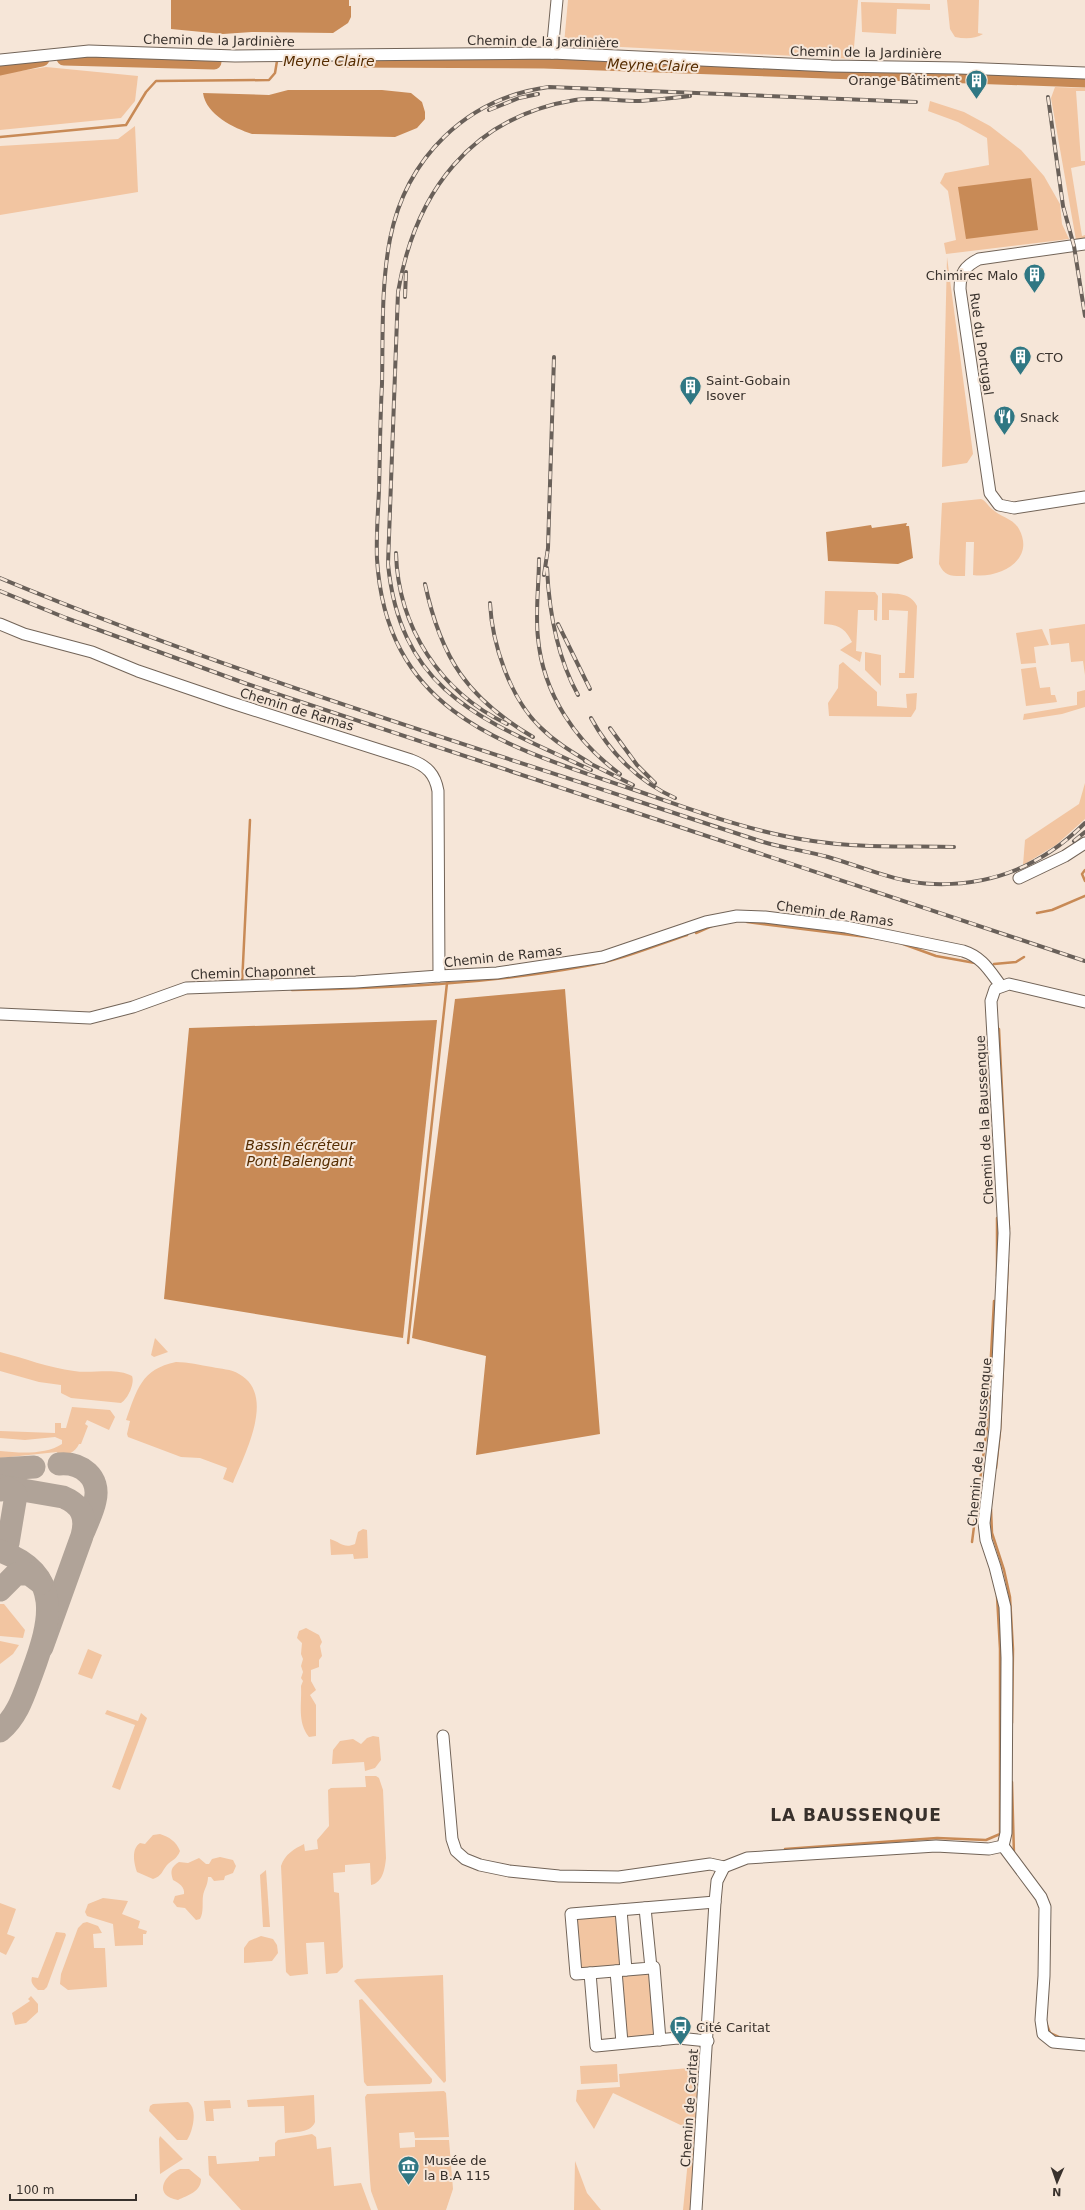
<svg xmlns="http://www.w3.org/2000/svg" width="1085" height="2210" viewBox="0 0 1085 2210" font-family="'DejaVu Sans',sans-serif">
<rect width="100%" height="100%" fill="#f6e6d8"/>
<!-- green -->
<g fill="#f2c5a1">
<path d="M568 0H858L853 59 564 44Z"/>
<path d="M947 0H979L978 33 983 34C975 39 965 39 955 37L950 29Z"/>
<path d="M861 2 930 4V10L897 9 896 34 862 32Z"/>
<path d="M46 67 138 76 135 101 121 118 0 130V74Z"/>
<path d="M1055 87 1085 88V91H1076L1081 161H1085V165L1071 168 1082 236 1085 235V239L1076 240 1051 98Z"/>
<path d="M930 101 964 112 990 126 1021 150 1044 176 1060 204 1062 224 1069 239 946 254 944 243 956 240 948 191 940 183 945 173 989 165 987 138 958 122 928 111Z"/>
<path d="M135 126 138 192 0 215V146L118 139Z"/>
<path d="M947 257 973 454 967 463 942 467Z"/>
<path d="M981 499C986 501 987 505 992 509 1000 517 1013 518 1019 529 1036 560 999 579 973 575L974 542H966L965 576C952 576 945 577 939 564L942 503Z"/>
<path d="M825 591 875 592 878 596 877 621 874 620V610H858L856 651 862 652 860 662 840 650 852 642C845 628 839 625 824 624Z"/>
<path d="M882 593C897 594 910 592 917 606L914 678H899V673H905L908 611 889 610V620H882Z"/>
<path d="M1085 624V675L1083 661 1071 662 1069 643 1051 645 1049 629Z"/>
<path d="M1042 629 1049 645 1034 647 1036 663 1021 664 1016 633Z"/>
<path d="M865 652 881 655V686L865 670Z"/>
<path d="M843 662 877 692V706L907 708 906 694 917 693 916 709 911 717 829 716 828 703 838 688 839 665Z"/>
<path d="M1036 667 1040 688 1050 687 1051 695H1055L1057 702 1026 706 1021 669Z"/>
<path d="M1085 690V707L1062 714 1023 720 1024 714 1077 705V692Z"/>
<path d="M1085 783V819L1056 845 1023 865 1025 840 1079 804Z"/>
<path d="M155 1338 168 1352 154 1357 151 1355Z"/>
<path d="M0 1352C24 1358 49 1368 74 1371 92 1374 116 1367 132 1376 135 1383 128 1399 121 1403L71 1398 61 1393V1385L39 1382 0 1371Z"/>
<path d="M176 1362C188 1362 200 1365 212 1367 221 1369 231 1369 239 1374 277 1395 244 1455 233 1483L223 1479 227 1468 200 1458 181 1457 128 1437 127 1434 130 1421 126 1420C137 1390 141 1369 176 1362Z"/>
<path d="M72 1407 110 1410 115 1417 109 1430 87 1420 85 1424 88 1426 81 1444H79C75 1453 67 1455 58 1455L57 1452 0 1458V1451C20 1453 45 1455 62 1444V1440L55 1437 25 1440 0 1438V1431L55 1433V1423H61V1428H66Z"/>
<path d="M363 1529 367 1530 368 1558 354 1559 353 1554 331 1555 330 1539C340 1542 344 1549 355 1544L358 1532Z"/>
<path d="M0 1604H4L25 1630 23 1638 0 1636Z"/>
<path d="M306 1628 319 1635 322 1642 320 1646 322 1656 319 1660V1667L311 1670V1681L316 1690 310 1695 316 1705V1736L309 1737C297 1722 302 1704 301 1686L303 1681 301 1678 303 1672 301 1666 303 1659 301 1654 302 1643 297 1638 299 1631Z"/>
<path d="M0 1641 19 1645 13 1654 0 1664Z"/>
<path d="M88 1649 102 1655 92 1679 78 1674Z"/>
<path d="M107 1710 138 1721 141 1713 147 1718 120 1790 112 1787 135 1725 105 1714Z"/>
<path d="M373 1736 379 1737 381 1760 375 1768 365 1771 364 1762 332 1764 333 1750 340 1741 353 1739 361 1744 367 1738Z"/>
<path d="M365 1776H376L379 1778 383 1790 386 1858C385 1868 383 1883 371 1885L370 1863 345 1865V1872L333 1873 334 1892 339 1893 343 1967 337 1973 326 1974 324 1942 306 1943 308 1974 290 1976 286 1972 281 1866C285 1854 294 1849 304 1844L305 1851 318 1849 317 1840 329 1826 328 1790 331 1788 366 1787Z"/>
<path d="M160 1834C169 1837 176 1841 180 1851 177 1859 172 1860 167 1865 162 1871 162 1876 153 1879L137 1872C134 1863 131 1849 140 1843L145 1844 153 1835Z"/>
<path d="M220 1857 233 1860 236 1866 233 1873 225 1876 224 1880 214 1881 211 1877H208C208 1885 204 1889 203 1896 202 1903 204 1912 200 1919L196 1920 185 1908 177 1907 173 1902 175 1896 184 1894C185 1887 179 1883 173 1880 170 1871 171 1867 179 1862L188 1863 199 1858 206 1864H209L212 1859Z"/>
<path d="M266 1870 270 1927H263L260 1875Z"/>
<path d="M103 1898 128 1901 122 1914 140 1921 138 1928 147 1931 146 1934H143V1945L115 1946 113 1924 87 1916 85 1912 88 1904Z"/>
<path d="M0 1903 16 1909 7 1934 15 1937 6 1955 0 1952Z"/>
<path d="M616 1915 620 1966 581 1970 576 1918Z"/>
<path d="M87 1922 98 1926 102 1933 93 1934 94 1948H105L107 1987 68 1990 60 1984 61 1974 78 1928 83 1923Z"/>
<path d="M56 1932 65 1933 66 1935 47 1987 44 1990H38C34 1986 30 1983 32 1977L38 1978Z"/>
<path d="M261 1936 273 1939 277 1945 278 1953 272 1961 244 1963V1948L249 1941Z"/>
<path d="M649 1971 654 2037 626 2040 620 1973Z"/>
<path d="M443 1975 446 2081 444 2083 354 1981 357 1979Z"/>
<path d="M31 1996 38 2004V2012L26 2023 15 2025 12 2013 30 2001 28 1999Z"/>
<path d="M362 1999 432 2079V2082L430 2084 367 2086 364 2082 359 2000Z"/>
<path d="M617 2064 618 2082 581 2084 580 2066Z"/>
<path d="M701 2067 691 2210H683L691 2130 613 2093 594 2129 576 2101 577 2090 620 2087 619 2074Z"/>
<path d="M444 2091 446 2093 449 2137 415 2138 414 2132 399 2133 400 2148 415 2147V2140H449L453 2189 446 2210H378L371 2191 370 2180 365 2097 367 2094Z"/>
<path d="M314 2095 315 2122C311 2133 295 2132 285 2133L284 2106 248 2107 247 2100Z"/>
<path d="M230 2100 231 2108 213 2109 214 2121H206L204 2101Z"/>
<path d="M188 2102C198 2109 193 2131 187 2140H177L149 2111 150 2106 153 2104Z"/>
<path d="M312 2134 316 2137 317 2149 331 2147 334 2186 361 2183 371 2210H241L209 2175 208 2156H216L217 2164 259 2161V2157L275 2156V2143L278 2140Z"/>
<path d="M160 2136 183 2159 160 2174 159 2139Z"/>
<path d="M575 2161 587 2193 601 2210H574Z"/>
<path d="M180 2169H189L201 2179C201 2192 188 2195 178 2200 154 2196 162 2176 180 2169Z"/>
</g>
<!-- water -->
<g fill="#c88a56">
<path d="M171 0H349V6H351V17L348 23 333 33 252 32 223 34 171 29Z"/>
<path d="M288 90H382L411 93 422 102 425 112V119L417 128 395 137 252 134C234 128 206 115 203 93L269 95Z"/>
<path d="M1031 178 1038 230 966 239 958 187Z"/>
<path d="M907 523 906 526H909L913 558 898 564 828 561 826 532 871 525 872 528Z"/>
<path d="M565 989 600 1434 476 1455 486 1356 412 1338 455 999Z"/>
<path d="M437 1020 403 1338 164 1299 189 1028Z"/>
</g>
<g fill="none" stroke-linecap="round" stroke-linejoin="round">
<!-- stream -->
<g stroke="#c88a56" stroke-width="2.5">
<path d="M0 137 126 125 146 92 156 81 269 80 275 73 277 61"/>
<path d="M1085 870 1082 874 1085 881"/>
<path d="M1037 913 1052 910 1085 896"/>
<path d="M747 922 875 938"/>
<path d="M696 933 714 925"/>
<path d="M903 944 936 956 975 963"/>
<path d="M994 964 1016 962 1024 957"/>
<path d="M242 984 250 820"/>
<path d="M292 990C390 988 489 984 586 966 621 960 654 946 687 935"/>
<path d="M999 1029 1009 1229"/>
<path d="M997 1276V1218"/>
<path d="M408 1343 447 983"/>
<path d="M996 1468 1000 1431 1008 1260"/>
<path d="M991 1509 992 1533 1004 1570 1010 1597 1013 1649 1012 1723"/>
<path d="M972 1542 987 1427 994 1301"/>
<path d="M1012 1782 1014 1855"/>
<path d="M785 1849 937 1838 986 1840 1000 1834V1649L997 1596"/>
<path d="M1047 2025 1050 2033 1061 2038"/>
</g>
<!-- river -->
<g stroke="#c88a56" stroke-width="15">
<path d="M64 58 214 62"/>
<path d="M342 60 544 61 1085 80"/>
<path d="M0 68 42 59"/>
</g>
<!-- taxiway -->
<g stroke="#b0a398" stroke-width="23">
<path d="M59 1464C81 1462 101 1477 95 1501 93 1511 88 1521 84 1531"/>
<path d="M0 1469 34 1467"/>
<path d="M0 1486 63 1497C82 1505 87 1517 82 1536L42 1647"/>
<path d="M0 1490 8 1488 14 1492 16 1495 8 1543 0 1550"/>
<path d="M0 1551C64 1574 51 1622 32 1673 24 1694 18 1716 0 1731"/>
<path d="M0 1590 16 1574H29L41 1583"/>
</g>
<defs>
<g id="minor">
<path d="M552 53 557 0"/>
<path d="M0 60 89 51 235 56 552 53 831 66 959 68 1085 73"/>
<path d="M1085 244 979 259C965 266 960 273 960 289L990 493 999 505 1014 508 1085 497"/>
<path d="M0 624 24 634 92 652 138 671 229 702 411 760C427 766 435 774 438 791L439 976 497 973 603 957 706 922 737 916 765 917 846 927 963 951C982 957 989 970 1001 986"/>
<path d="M1019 878 1065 856 1085 843"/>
<path d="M0 1014 90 1018 133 1007 186 988 356 982 439 976"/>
<path d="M443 1736 452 1839 456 1851 465 1859 480 1865 509 1871 559 1876 619 1877 710 1864 724 1867 747 1858 936 1846 989 1849 1003 1846"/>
<path d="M1003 1846 1006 1833 1007 1658 1005 1607 995 1567 986 1540 984 1523 995 1428 1004 1233 991 1001 995 989 1009 984 1085 1002"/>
<path d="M1003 1846 1041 1897 1045 1907 1044 1976 1041 2020 1043 2034 1053 2042 1085 2045"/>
<path d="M621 1910 626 1970"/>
<path d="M651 1968 654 1967 660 2040"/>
<path d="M616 1971 622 2043"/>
<path d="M590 1973 651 1968 645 1908"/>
<path d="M708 2041 678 2038 596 2046 590 1973 576 1974 571 1914 715 1902"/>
<path d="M696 2210 715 1902 717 1881 724 1867"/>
</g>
</defs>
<!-- minor casing -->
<use href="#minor" stroke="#726458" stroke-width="13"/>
<!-- minor -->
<use href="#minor" stroke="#fff" stroke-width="11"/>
<defs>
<g id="rail">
<path d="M1048 97 1063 206 1074 246 1085 316"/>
<path d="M916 102 549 87C466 98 406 158 390 239 381 286 383 336 382 384 380 419 380 455 379 490 378 513 376 536 377 559 386 709 498 744 620 785 683 806 747 832 813 841 858 848 908 846 954 847"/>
<path d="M489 110 519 98 538 94"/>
<path d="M405 297 406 272"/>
<path d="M396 553C398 627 440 692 507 724"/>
<path d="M539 559C539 585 535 612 538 638 543 694 576 742 620 774"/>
<path d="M547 568C549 611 557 657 578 695"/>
<path d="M544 575 548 548 554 357"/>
<path d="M0 578C205 663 418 729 628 798 672 812 716 827 760 841 783 848 806 851 828 857 863 867 897 883 934 884 993 886 1044 864 1085 823"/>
<path d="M425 584C441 658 467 698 533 737"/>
<path d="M0 591 66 618 247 684 1085 961"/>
<path d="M490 603C492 644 510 698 540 727 555 742 572 752 590 763"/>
<path d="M558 624 590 689"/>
<path d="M591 718C610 753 639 782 675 798"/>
<path d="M610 728 637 765 655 783"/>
<path d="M585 761 633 785"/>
<path d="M591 770C487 721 401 696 388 564L398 292C415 192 471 117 575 100 596 97 618 101 639 101 656 100 673 98 690 96"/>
<path d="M1074 841 1085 832"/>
</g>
</defs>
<!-- rail casing -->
<use href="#rail" stroke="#696059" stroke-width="4"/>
<!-- rail -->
<use href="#rail" stroke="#f6e6d8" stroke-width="2.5" stroke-dasharray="8" stroke-linecap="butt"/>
</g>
<!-- icons -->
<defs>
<symbol id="building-pin" viewBox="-11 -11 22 30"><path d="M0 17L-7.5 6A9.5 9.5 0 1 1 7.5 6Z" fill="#307783" stroke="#f6e6d8"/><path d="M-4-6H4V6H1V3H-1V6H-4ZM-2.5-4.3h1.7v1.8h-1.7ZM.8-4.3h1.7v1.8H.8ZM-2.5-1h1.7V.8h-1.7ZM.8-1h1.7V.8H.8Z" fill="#fff"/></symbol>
<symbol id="restaurant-pin" viewBox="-11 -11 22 30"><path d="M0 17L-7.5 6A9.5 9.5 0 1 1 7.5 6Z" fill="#307783" stroke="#f6e6d8"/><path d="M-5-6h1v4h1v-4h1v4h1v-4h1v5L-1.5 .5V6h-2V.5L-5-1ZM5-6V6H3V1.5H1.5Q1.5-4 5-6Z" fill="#fff"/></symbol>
<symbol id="bus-pin" viewBox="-11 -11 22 30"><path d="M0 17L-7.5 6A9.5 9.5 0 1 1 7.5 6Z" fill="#307783" stroke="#f6e6d8"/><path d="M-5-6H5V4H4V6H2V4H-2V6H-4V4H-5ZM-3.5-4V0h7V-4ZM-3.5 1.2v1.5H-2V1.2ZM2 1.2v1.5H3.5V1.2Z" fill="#fff"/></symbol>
<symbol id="museum-pin" viewBox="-11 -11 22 30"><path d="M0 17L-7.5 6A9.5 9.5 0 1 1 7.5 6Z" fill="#307783" stroke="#f6e6d8"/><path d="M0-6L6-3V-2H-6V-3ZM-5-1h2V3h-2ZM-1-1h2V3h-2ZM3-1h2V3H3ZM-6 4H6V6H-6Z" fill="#fff"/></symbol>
</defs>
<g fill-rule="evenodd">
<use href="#building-pin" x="964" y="68" width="25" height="34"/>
<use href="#building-pin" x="1022" y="262" width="25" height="34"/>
<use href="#building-pin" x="1008" y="344" width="25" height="34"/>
<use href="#building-pin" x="678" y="374" width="25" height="34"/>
<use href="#restaurant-pin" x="992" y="404" width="25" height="34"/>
<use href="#bus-pin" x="668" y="2014" width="25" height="34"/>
<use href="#museum-pin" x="396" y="2154" width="25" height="34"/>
</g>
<g text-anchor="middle" stroke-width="4" stroke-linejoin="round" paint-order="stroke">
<!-- street labels -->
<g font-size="13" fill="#38312c" stroke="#f6e6d8">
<text transform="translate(219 40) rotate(1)" y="5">Chemin de la Jardinière</text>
<text transform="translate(543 41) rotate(1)" y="5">Chemin de la Jardinière</text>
<text transform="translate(866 52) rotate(1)" y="5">Chemin de la Jardinière</text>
<text transform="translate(982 344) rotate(82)" y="5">Rue du Portugal</text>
<text transform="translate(297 709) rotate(17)" y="5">Chemin de Ramas</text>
<text transform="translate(835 913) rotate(8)" y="5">Chemin de Ramas</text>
<text transform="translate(503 956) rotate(-6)" y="5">Chemin de Ramas</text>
<text transform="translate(253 972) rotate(-2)" y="5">Chemin Chaponnet</text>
<text transform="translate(984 1120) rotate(-93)" y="5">Chemin de la Baussenque</text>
<text transform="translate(979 1442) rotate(-85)" y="5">Chemin de la Baussenque</text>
<text transform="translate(689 2108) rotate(-86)" y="5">Chemin de Caritat</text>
</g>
<!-- poi labels -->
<g font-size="13" fill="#38312c" stroke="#f6e6d8" text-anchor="start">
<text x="960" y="85" text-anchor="end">Orange Bâtiment</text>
<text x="1018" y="280" text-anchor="end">Chimirec Malo</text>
<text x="1036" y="362">CTO</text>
<text x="706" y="385">Saint-Gobain<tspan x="706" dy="15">Isover</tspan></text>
<text x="1020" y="422">Snack</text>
<text x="696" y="2032">Cité Caritat</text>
<text x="424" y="2165">Musée de<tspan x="424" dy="15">la B.A 115</tspan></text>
</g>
<!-- water labels -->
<g font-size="14" font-style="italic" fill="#552c00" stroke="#f6e6d8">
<text x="329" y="66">Meyne Claire</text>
<text transform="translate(653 65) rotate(2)" y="5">Meyne Claire</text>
<text x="300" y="1150">Bassin écréteur<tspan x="300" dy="16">Pont Balengant</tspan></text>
</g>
<!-- district labels -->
<g font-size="17" font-weight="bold" letter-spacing="1" fill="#38312c" stroke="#f6e6d8">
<text x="856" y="1821">LA BAUSSENQUE</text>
</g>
</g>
<!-- north arrow -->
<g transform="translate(1057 2182) rotate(182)" stroke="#f6e6d8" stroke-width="3" paint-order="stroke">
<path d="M0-3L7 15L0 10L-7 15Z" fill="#38312c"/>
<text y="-6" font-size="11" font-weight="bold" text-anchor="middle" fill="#38312c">N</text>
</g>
<!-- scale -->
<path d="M10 2194v6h126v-6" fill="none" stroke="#38312c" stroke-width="2"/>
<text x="16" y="2194" font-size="12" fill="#38312c" stroke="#f6e6d8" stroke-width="3" paint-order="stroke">100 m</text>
</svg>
